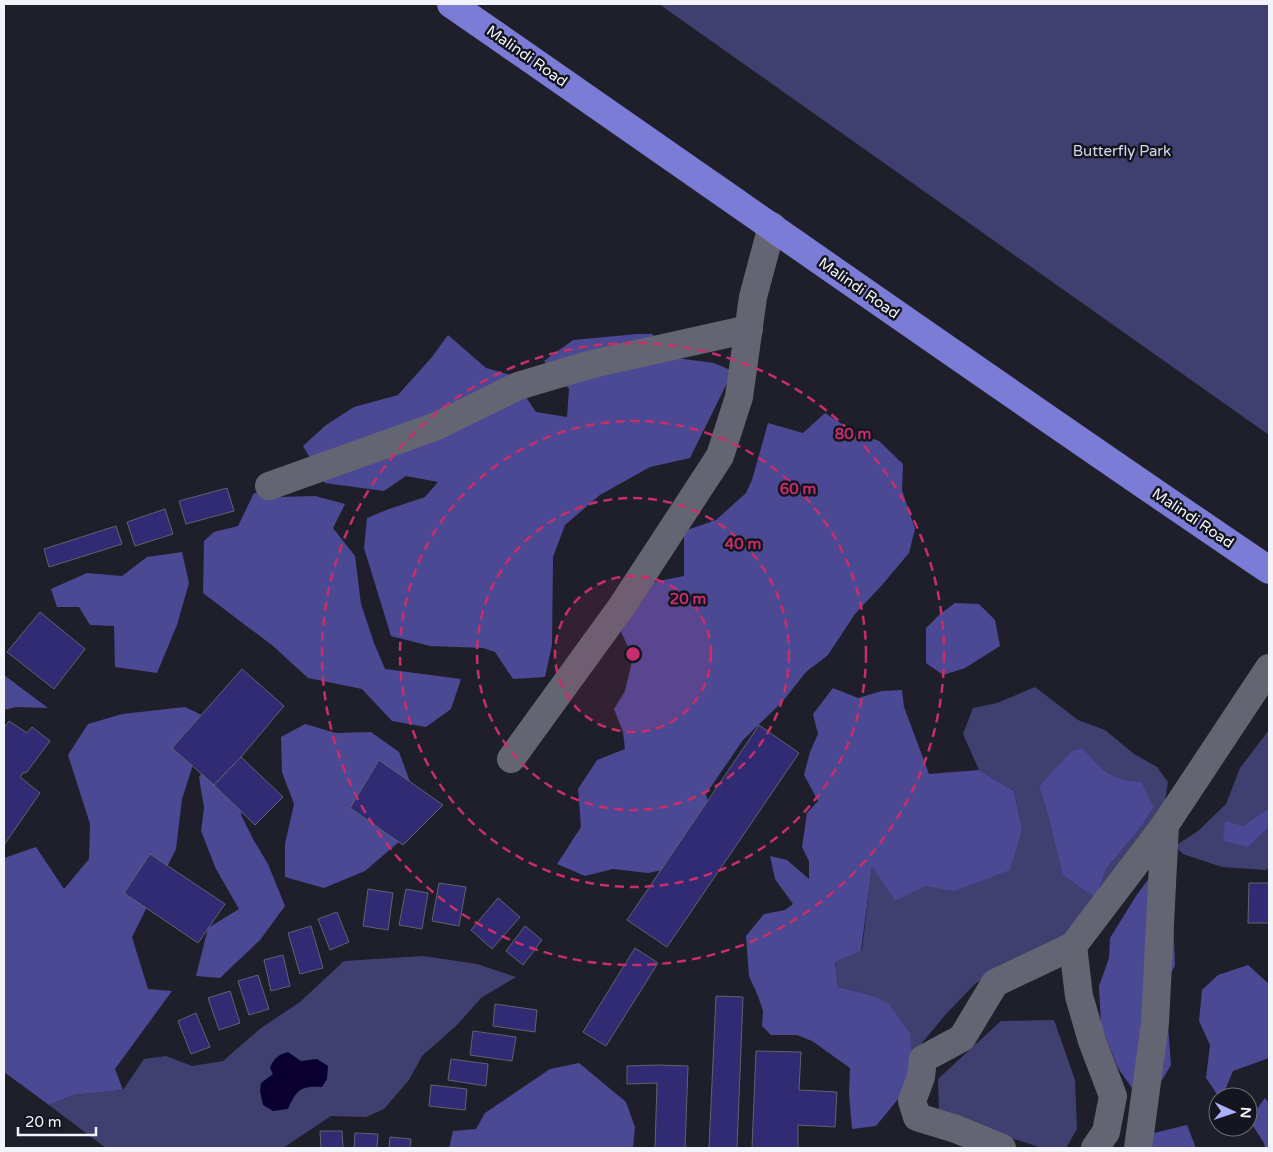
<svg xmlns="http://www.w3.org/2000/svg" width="1273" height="1152" viewBox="0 0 1273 1152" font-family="'Varela Round',sans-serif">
<rect width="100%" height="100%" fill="#1e1f2a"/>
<!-- green -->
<g fill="#3f4070" fill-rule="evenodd">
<path d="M659 4H1269V435Z"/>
<path d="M1035 687 1078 720 1105 730 1134 754 1157 767 1168 782 1164 808 1068 934 976 983 946 1014 922 1043 912 1058 871 995 838 987 835 962 862 950 872 865 895 901 925 885 955 890 1022 829 1014 791 979 770 963 734 973 708 997 703ZM1083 748C1105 773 1108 778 1142 782L1154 807 1141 827 1106 869 1096 897 1050 822 1039 786Z"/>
<path d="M1269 730V808L1243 826 1249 847 1269 827V867L1266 870 1222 867 1183 854 1175 846 1198 831 1226 804 1240 768Z"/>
<path d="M423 956 477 964 516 977 481 998 457 1025 422 1056 409 1080 384 1109 366 1117 331 1116 283 1148H106L49 1105 73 1095 123 1090 144 1059 166 1056 192 1066 223 1061 261 1028 300 1002 344 961Z"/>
<path d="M1054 1020 1075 1080 1077 1129 1066 1148H1042L1011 1138 939 1109 938 1079 1001 1021Z"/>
</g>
<!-- forest -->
<g fill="#4b4993">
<path d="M637 334H652L676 358 714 363 733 371 690 458 650 467 600 495 565 525 553 557 552 645 545 677 513 679 495 652 483 648 430 646 391 636 364 548 367 518 389 509 425 497 438 482 406 476 384 491 325 483 303 446 326 425 354 407 398 395 432 357 448 335 486 368 511 375 536 412 567 417 569 389 544 361 573 340Z"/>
<path d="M825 413 853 431 879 441 903 464 902 490 915 529 909 553 882 585 855 614 828 655 806 672 783 701 743 740 706 794 720 842 678 867 648 873 613 869 585 876 557 864 581 827 578 789 597 760 625 749 623 732 614 709 625 691 633 657 621 632 649 583 684 576V531L716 520 746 493 752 480 768 423 803 433Z"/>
<path d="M254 493 281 497 315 496 345 504 333 528 355 556 361 604 374 643 385 669 461 679 451 709 426 727 392 721 362 689 308 678 273 646 203 593 204 541 214 532 238 526Z"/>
<path d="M182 552 189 583 177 625 157 673 115 667 114 626 90 625 79 607H57L51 589 87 573 122 576 147 557Z"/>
<path d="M955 603 979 604 995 620 1000 646 965 668 943 675 926 663V628L939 615Z"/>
<path d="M4 675 48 708 16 707 4 710Z"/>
<path d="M833 688 858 698 882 691 902 690 904 707 929 774 979 770 1014 791 1022 829 1010 870 955 891 925 886 895 901 872 866 861 951 835 962 838 987 871 995 889 1004 910 1034 912 1058 903 1093 876 1126 852 1129 849 1093 850 1068 812 1041 797 1035H771L762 1026 763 1011 758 996 749 976 746 936 764 914 785 910 793 904 775 879 770 856 787 860 809 879V861L802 847 807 813 818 801 804 775 810 752 818 734 813 714Z"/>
<path d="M185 707 208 718 182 799 176 849 132 937 148 989 172 991 115 1069 123 1090 73 1095 49 1105 4 1072V858L36 847 64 889 89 859 90 824 68 755 88 724 122 714Z"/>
<path d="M305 724 336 733 371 732 399 752 415 795 400 841 365 871 324 888 285 877V844L294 804 282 772 281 737Z"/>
<path d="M1083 748C1105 773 1108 778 1142 782L1154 807 1141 827 1106 869 1096 898 1063 875 1050 822 1039 786 1072 751Z"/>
<path d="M214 756 247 767 241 815 253 839 268 864 285 906 260 940 220 978 196 976 208 928 239 909 216 869 201 831 204 808 199 777Z"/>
<path d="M1269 808V827L1249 847 1223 841 1225 821 1243 826Z"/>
<path d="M1155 870 1173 918 1175 965 1165 986 1171 1065 1162 1080 1134 1091 1118 1068 1101 1026 1099 986 1109 958 1110 938 1136 896Z"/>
<path d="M1248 965 1269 984V1058L1233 1071 1222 1097H1219L1206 1078 1210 1045 1199 1021 1202 990 1218 975Z"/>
<path d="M579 1063 626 1102 635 1127 633 1148H449L453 1131 476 1129 485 1113 550 1069Z"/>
<path d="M1265 1098 1269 1103V1148H1265L1264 1143 1249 1120Z"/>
<path d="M1187 1125 1196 1148H1125L1154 1133Z"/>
</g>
<!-- water -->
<path fill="#09002f" d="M288 1052 301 1061 317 1059 328 1066 327 1079 322 1087C301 1086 297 1089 288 1109L273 1111 263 1105 260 1091 261 1083 273 1074 270 1068C274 1058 278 1055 288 1052Z"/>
<!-- building -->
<g fill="#312b73" stroke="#60626f">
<path d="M227 488 234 511 186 524 179 501Z"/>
<path d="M165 509 173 534 135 546 127 522Z"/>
<path d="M116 526 122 544 49 567 44 549Z"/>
<path d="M40 612 85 649 54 689 7 652Z"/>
<path d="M242 669 284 706 241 757 214 785 172 748Z"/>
<path d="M9 721 27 733 32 727 50 741 26 773 24 772 20 777 40 793 4 845V728Z"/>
<path d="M759 725 799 753 667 947 627 920Z"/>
<path d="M241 757 283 797 255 825 214 785Z"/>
<path d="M379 760 443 805 403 845 350 808Z"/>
<path d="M150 854 225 904 198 943 124 893Z"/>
<path d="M439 883 466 887 459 926 432 921Z"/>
<path d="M1249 883H1269V959V923H1248Z"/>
<path d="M368 889 393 893 388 930 363 926Z"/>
<path d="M406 889 428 893 422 929 399 925Z"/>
<path d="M498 898 520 917 492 949 471 930Z"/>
<path d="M337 912 349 942 330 950 318 919Z"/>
<path d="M311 926 323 968 300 974 288 933Z"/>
<path d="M525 926 542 940 523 965 506 951Z"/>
<path d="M635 948 658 963 606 1046 583 1032Z"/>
<path d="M283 955 290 986 271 991 264 960Z"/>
<path d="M258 975 269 1009 249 1015 238 981Z"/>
<path d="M230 991 240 1023 219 1030 208 998Z"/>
<path d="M716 996 743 997 737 1148H709Z"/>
<path d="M495 1004 537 1010 535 1032 493 1026Z"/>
<path d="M196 1013 210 1047 191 1054 178 1021Z"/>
<path d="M473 1031 516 1037 512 1061 470 1055Z"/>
<path d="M756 1051 801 1052 799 1090 837 1092 835 1127 798 1125V1148H752Z"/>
<path d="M451 1059 488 1064 486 1086 448 1080Z"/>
<path d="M657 1065 688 1066 685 1148H655L657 1083 627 1084V1066Z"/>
<path d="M431 1085 467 1089 465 1110 429 1106Z"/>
<path d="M320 1131H342L343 1148H321Z"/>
<path d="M355 1133 378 1134 377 1148H354Z"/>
<path d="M390 1137 411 1139 410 1148H389Z"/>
</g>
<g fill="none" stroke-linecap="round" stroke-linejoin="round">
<!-- minor -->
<g stroke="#646572" stroke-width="28">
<path d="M269 486 437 426 518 386 592 364 749 329"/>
<path d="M511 759 622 606 720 456 739 397 753 297 772 226"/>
<path d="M1073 946 1079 996 1092 1041 1113 1096 1106 1132 1095 1148"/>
<path d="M1002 1148 956 1129 917 1117 912 1101 921 1077 923 1059 962 1038 995 983 1073 946 1165 825 1269 668"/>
<path d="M1138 1148 1155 1023 1165 825"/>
</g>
<!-- highway -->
<path stroke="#7b7cd5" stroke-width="28" d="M451 4C724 193 994 384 1269 570"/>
</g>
<!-- distance rings -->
<circle cx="633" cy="654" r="78" fill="#c72e6b" fill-opacity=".12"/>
<g fill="none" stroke="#c72e6b" stroke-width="2.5" stroke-dasharray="9 6">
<circle cx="633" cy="654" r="78"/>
<circle cx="633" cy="654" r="156"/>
<circle cx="633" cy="654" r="233"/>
<circle cx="633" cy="654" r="311"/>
</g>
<g text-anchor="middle" stroke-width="5" stroke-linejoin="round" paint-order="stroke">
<!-- street labels -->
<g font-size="15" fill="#f3f3fb" stroke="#151520">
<text transform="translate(527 56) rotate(35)" y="5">Malindi Road</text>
<text transform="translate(859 288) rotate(35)" y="5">Malindi Road</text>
<text transform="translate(1193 518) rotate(34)" y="5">Malindi Road</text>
</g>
<!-- park labels -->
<g font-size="15" fill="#d5d7ed" stroke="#151520">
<text x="1122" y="156">Butterfly Park</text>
</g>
</g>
<circle cx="633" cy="654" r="8" fill="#c72e6b" stroke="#151520" stroke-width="2.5"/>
<g font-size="15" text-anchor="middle" font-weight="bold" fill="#c72e6b" stroke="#151520" stroke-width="5" stroke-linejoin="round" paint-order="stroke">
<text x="853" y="439">80 m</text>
<text x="798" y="494">60 m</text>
<text x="743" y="549">40 m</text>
<text x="688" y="604">20 m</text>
</g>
<!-- border -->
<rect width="1273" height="1152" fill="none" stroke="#f3f3fb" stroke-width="10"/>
<!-- north arrow -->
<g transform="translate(1233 1112) rotate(93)"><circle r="24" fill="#151520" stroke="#6e6e78"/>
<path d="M0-4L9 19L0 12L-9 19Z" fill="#acaffb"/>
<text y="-8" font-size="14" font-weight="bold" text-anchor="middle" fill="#f3f3fb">N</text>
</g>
<!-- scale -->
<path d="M18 1127v8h78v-8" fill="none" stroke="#f3f3fb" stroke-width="2.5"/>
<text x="25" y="1127" font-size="15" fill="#f3f3fb" stroke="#151520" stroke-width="4" paint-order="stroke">20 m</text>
</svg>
